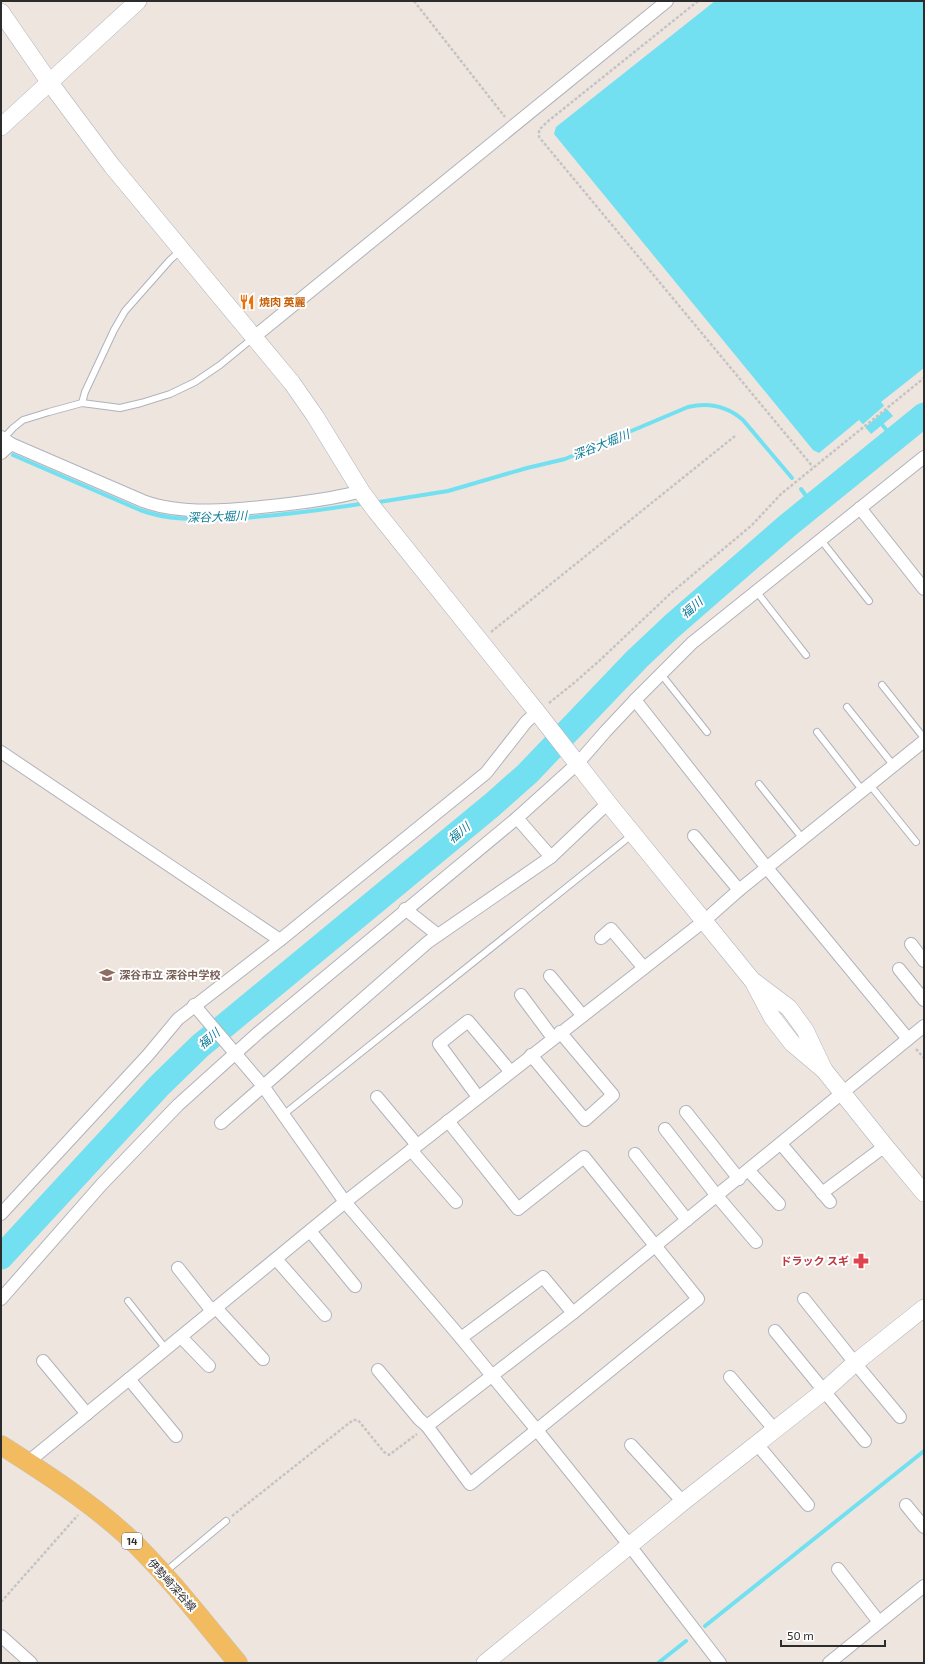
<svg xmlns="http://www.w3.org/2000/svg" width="925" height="1664" viewBox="0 0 925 1664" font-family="'Exo 2','Noto Sans JP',sans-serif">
<rect width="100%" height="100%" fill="#eee5df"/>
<!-- water -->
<path fill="#72e0f0" d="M715 1H924V368L881 402 893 416 871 434 859 420 819 453 813 450 554 134 556 127Z"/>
<!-- pier -->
<path fill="#eee5df" d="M885 405 888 408 864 428 862 425Z"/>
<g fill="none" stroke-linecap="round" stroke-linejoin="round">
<!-- stream -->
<g stroke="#72e0f0" stroke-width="4">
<path d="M879 421 894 439"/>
<path d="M13 455 140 510C167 520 196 520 224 519 270 517 315 511 360 504"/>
<path d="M801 489 813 505"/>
<path d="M379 502 448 491 527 468 565 459 688 407C709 402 727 406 743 420L792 478"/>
<path d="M705 1626 924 1451"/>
<path d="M658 1663 686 1641"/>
</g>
<!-- river -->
<path stroke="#72e0f0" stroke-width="25" d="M1 1257 159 1086 200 1046 492 805 527 774 637 659 672 626 787 526 924 415"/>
<defs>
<g id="lane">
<path d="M82 403 85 392 114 330 125 311 170 260 180 251"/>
<path d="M3 439 13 428 23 420 49 412 82 403 120 408 141 403 170 394 195 382 220 365 253 338"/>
<path d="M821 540 869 601"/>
<path d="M756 591 806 655"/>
<path d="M661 674 707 732"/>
<path d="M882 685 924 738"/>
<path d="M847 707 894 766"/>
<path d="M817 732 863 791"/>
<path d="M759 784 803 839"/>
<path d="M870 785 916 842"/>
<path d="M283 1115 633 834"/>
<path d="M128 1301 166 1349"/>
<path d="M165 1572 226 1521"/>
</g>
<g id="street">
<path d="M254 337 667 1"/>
<path d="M1 437 11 444 1 453"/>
<path d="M11 444 143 501C186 517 243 509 289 504 314 501 338 498 361 491"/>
<path d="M860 508 924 589"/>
<path d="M635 700 767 868 908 1039"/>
<path d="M1 752 280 940"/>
<path d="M517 818 551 857"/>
<path d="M694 836 739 890"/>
<path d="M405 909 438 935"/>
<path d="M601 938 611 929 644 968"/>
<path d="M911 944 924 961"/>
<path d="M899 969 924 1000"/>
<path d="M550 976 582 1015"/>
<path d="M521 995 553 1038"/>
<path d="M194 1005 263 1086 345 1202 461 1338 536 1429 630 1546 720 1663"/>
<path d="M531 1055 585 1120 613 1095 560 1032"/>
<path d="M377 1097 417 1145"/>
<path d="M478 1097 439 1044 468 1021 510 1071"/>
<path d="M686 1112 739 1179"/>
<path d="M221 1123 428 942 551 857 608 803"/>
<path d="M665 1129 717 1196 756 1242"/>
<path d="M781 1144 830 1202"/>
<path d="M411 1150 456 1202"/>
<path d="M635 1154 687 1220"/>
<path d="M749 1171 779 1204"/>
<path d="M822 1193 885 1146"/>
<path d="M1 1214 148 1055 178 1019 280 940 486 773 526 722 537 712"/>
<path d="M310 1231 355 1286"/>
<path d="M276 1259 325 1315"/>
<path d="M178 1268 212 1311"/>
<path d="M1 1299 102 1184 178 1105 258 1033 517 818 578 763 605 732 635 700 692 643 924 457"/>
<path d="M804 1299 855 1363 900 1417"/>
<path d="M216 1308 263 1359"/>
<path d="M775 1331 865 1441"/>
<path d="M181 1337 209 1366"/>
<path d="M461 1338 543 1277 573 1313"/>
<path d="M43 1361 87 1414"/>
<path d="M378 1370 419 1419 427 1426 470 1484 698 1299 584 1157 518 1209 448 1121"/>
<path d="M730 1377 774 1429"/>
<path d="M129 1379 176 1436"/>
<path d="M427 1426 573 1313 924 1026"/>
<path d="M756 1443 808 1505"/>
<path d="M631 1445 683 1502"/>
<path d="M28 1462 345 1202 704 921 739 890 924 741"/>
<path d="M906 1505 924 1527"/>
<path d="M838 1569 879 1622"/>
<path d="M1 1636 31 1663"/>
<path d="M829 1663 924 1586"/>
</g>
<g id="secondary">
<path d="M1 12 50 83 112 166 292 383 315 416 361 491 375 510 537 712 608 803 752 980 789 1008 805 1030 824 1070"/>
<path d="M1 127 138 1"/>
<path d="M755 985 772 1017 792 1043 824 1070 885 1146 924 1193"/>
<path d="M485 1663 683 1502 824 1391 855 1363 924 1308"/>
</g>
<path id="primary" d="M1 1445C45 1473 90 1502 128 1537 169 1576 202 1620 238 1663"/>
</defs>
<!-- lane casing -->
<use href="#lane" stroke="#afb3bc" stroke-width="8"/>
<!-- street casing -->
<use href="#street" stroke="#afb3bc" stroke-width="14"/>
<!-- secondary casing -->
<use href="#secondary" stroke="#afb3bc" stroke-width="18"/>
<!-- primary casing -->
<use href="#primary" stroke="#c4c4c4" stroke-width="20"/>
<!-- path -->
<g stroke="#c4c4c4" stroke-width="2.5" stroke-dasharray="3 2" stroke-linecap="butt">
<path d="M414 1 505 117"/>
<path d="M698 1 547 122 539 130V137L813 467"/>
<path d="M491 632 735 436"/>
<path d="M549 703 574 683 599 661 671 593 752 525 781 494 924 378"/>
<path d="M916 1049 924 1058"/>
<path d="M232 1516 353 1420H358L384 1452 389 1455 417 1434"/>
<path d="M1 1602 78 1515"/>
</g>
<!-- lane -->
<use href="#lane" stroke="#fff" stroke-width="6"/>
<!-- street -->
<use href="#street" stroke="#fff" stroke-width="12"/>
<!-- secondary -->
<use href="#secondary" stroke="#fff" stroke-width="17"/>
<!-- primary -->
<use href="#primary" stroke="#f2bb5f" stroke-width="19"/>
</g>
<!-- icons -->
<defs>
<symbol id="restaurant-bare" viewBox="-9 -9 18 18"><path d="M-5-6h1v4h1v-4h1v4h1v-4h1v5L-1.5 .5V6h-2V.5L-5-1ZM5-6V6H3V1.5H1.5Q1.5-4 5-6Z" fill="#e8710a" stroke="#fff" stroke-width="2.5" paint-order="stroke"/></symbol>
<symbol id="school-bare" viewBox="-9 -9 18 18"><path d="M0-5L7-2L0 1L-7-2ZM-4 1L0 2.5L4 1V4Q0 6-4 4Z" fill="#8d6e63" stroke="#fff" stroke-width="2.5" paint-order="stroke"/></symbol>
<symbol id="pharmacy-bare" viewBox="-9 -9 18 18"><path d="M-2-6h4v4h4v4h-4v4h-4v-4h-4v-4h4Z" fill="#e0444e" stroke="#fff" stroke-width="2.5" paint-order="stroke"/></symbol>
</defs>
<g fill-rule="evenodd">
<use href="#restaurant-bare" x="236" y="291" width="22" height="22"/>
<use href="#school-bare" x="96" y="964" width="22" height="22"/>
<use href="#pharmacy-bare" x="850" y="1250" width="22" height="22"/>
</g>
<g text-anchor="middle" stroke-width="4" stroke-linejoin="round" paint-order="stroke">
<!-- shield labels -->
<rect fill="#fff" stroke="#6b6b6b" stroke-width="1" x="122" y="1533" width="20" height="16" rx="3"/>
<g font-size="10" font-weight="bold" fill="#2c2c2c">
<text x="132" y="1545">14</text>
</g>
<!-- food labels -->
<g font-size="11" font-weight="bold" fill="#c56008" stroke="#fff" text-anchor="start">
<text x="259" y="306">焼肉 英麗</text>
</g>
<!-- education labels -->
<g font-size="11" font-weight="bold" fill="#785e54" stroke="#fff" text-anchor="start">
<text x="119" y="979">深谷市立 深谷中学校</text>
</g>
<!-- health labels -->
<g font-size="11" font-weight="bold" fill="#be3a42" stroke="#fff" text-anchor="end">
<text x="849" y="1265">ドラック スギ</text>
</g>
<!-- street labels -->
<g font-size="11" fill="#2c2c2c" stroke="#fff">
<text transform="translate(172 1585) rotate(48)" y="4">伊勢崎深谷線</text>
</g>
<!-- water labels -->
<g font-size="12" font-style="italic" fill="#0d7c99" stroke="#fff">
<text transform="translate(601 445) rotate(-22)" y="4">深谷大堀川</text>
<text transform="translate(217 517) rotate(-2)" y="4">深谷大堀川</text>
<text transform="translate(692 608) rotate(-41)" y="4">福川</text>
<text transform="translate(459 833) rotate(-39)" y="4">福川</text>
<text transform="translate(209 1039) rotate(-40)" y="4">福川</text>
</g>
</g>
<!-- border -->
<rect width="925" height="1664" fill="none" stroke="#2c2c2c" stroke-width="4"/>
<!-- scale -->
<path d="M781 1640v6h104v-6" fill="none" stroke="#2c2c2c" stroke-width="2"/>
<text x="787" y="1640" font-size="12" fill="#2c2c2c" stroke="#ffffff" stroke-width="3" paint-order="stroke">50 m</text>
</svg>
